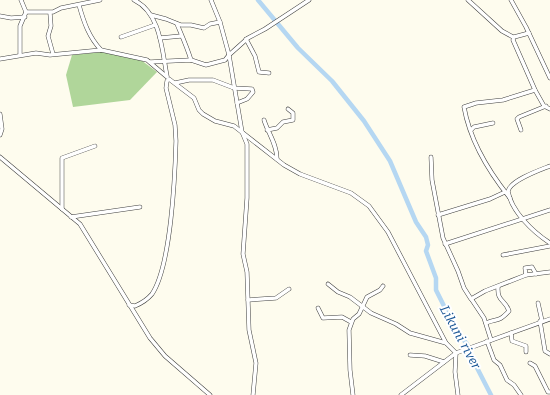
<svg xmlns="http://www.w3.org/2000/svg" width="550" height="395" viewBox="0 0 550 395" font-family="'Roboto Serif',serif">
<rect width="100%" height="100%" fill="#fefcee"/>
<!-- forest -->
<path fill="#b0d69a" d="M102 52 141 60 157 72 130 100 73 107 66 75 72 55Z"/>
<g fill="none" stroke-linecap="round" stroke-linejoin="round">
<!-- river -->
<path stroke="#b5d7f2" stroke-width="4.5" d="M258 0 298 48 332 81 364 121 390 161 416 222 426 237 428 245 426 251 436 278V290L446 310 448 321 467 344 474 362 491 395"/>
<defs>
<g id="minor">
<path d="M134 0C161 13 162 51 167 76"/>
<path d="M468 0 502 31 513 37"/>
<path d="M511 0 526 27 550 78"/>
<path d="M79 5C84 23 89 37 101 50"/>
<path d="M26 12H53L61 8 100 0"/>
<path d="M50 13 51 26 48 36 53 54"/>
<path d="M151 15 166 19 181 25H191L204 28 210 24 220 22"/>
<path d="M0 16 11 18 25 17"/>
<path d="M177 24C182 36 187 47 191 60"/>
<path d="M529 33 514 37 513 40 535 90"/>
<path d="M121 37 155 25"/>
<path d="M160 38 181 36"/>
<path d="M246 39 255 56 259 72 269 73"/>
<path d="M20 55V26L26 12 21 0"/>
<path d="M0 59 36 53 50 55 101 50 147 60 167 77"/>
<path d="M150 62 191 60 206 65 225 60 229 55 220 22 211 0"/>
<path d="M175 83 189 80H213L234 88 252 89 253 92 247 99 237 103"/>
<path d="M0 114 2 129 0 135"/>
<path d="M264 120C268 133 277 144 277 159"/>
<path d="M267 130 277 128 283 122 293 120V113L288 109"/>
<path d="M471 130 474 127 493 123"/>
<path d="M521 130 517 119 519 117 546 106"/>
<path d="M0 157 80 224 150 338 165 356 210 395"/>
<path d="M431 157 432 180 443 238 458 271 464 288 471 299 485 291 526 275 550 272"/>
<path d="M550 166C540 170 511 180 508 191 511 211 533 232 550 243"/>
<path d="M510 198C489 172 470 141 464 107L476 103 503 100 535 90 544 106 550 109"/>
<path d="M62 209V158L95 146"/>
<path d="M438 215 490 199 505 192"/>
<path d="M71 217 140 207"/>
<path d="M445 244 550 210"/>
<path d="M503 255 550 246"/>
<path d="M526 275 525 268 532 267 536 274"/>
<path d="M328 284 338 292 350 297 371 313 396 324 410 333 446 343"/>
<path d="M248 300 276 298 289 289"/>
<path d="M472 300 484 318 491 340"/>
<path d="M538 303 542 321"/>
<path d="M129 305 135 306C142 303 147 300 152 294 171 266 175 176 176 141L175 125 166 88 167 81 169 79 194 98 199 110 203 114 215 121 234 126 284 165 300 174 351 193 369 206 388 232 446 343 456 353 455 372 458 395"/>
<path d="M318 308 323 318 342 317 351 322"/>
<path d="M540 321 545 351 550 354"/>
<path d="M486 323C498 318 498 323 509 311 505 299 497 302 498 287"/>
<path d="M511 333 512 341 526 346V352"/>
<path d="M487 341 494 360 500 365 507 380 514 385 521 395"/>
<path d="M410 355 425 356 444 362"/>
<path d="M530 363 535 366 548 392H550"/>
<path d="M253 395 256 363 249 330 247 272 243 254 247 198V144L242 132 229 55 248 38 265 29 309 0"/>
<path d="M353 395 350 370 349 330 353 319 359 314 367 297 380 290 383 286"/>
<path d="M401 395 456 353 550 319"/>
</g>
</defs>
<!-- minor casing -->
<use href="#minor" stroke="#404040" stroke-width="4.5"/>
<!-- minor -->
<use href="#minor" stroke="#fff" stroke-width="3.5"/>
</g>
<g text-anchor="middle" stroke-width="4" stroke-linejoin="round" paint-order="stroke">
<!-- water labels -->
<g font-size="13" font-style="italic" fill="#1e5997" stroke="#fff">
<text transform="translate(461 337) rotate(61)" y="5">Likuni river</text>
</g>
</g>
</svg>
